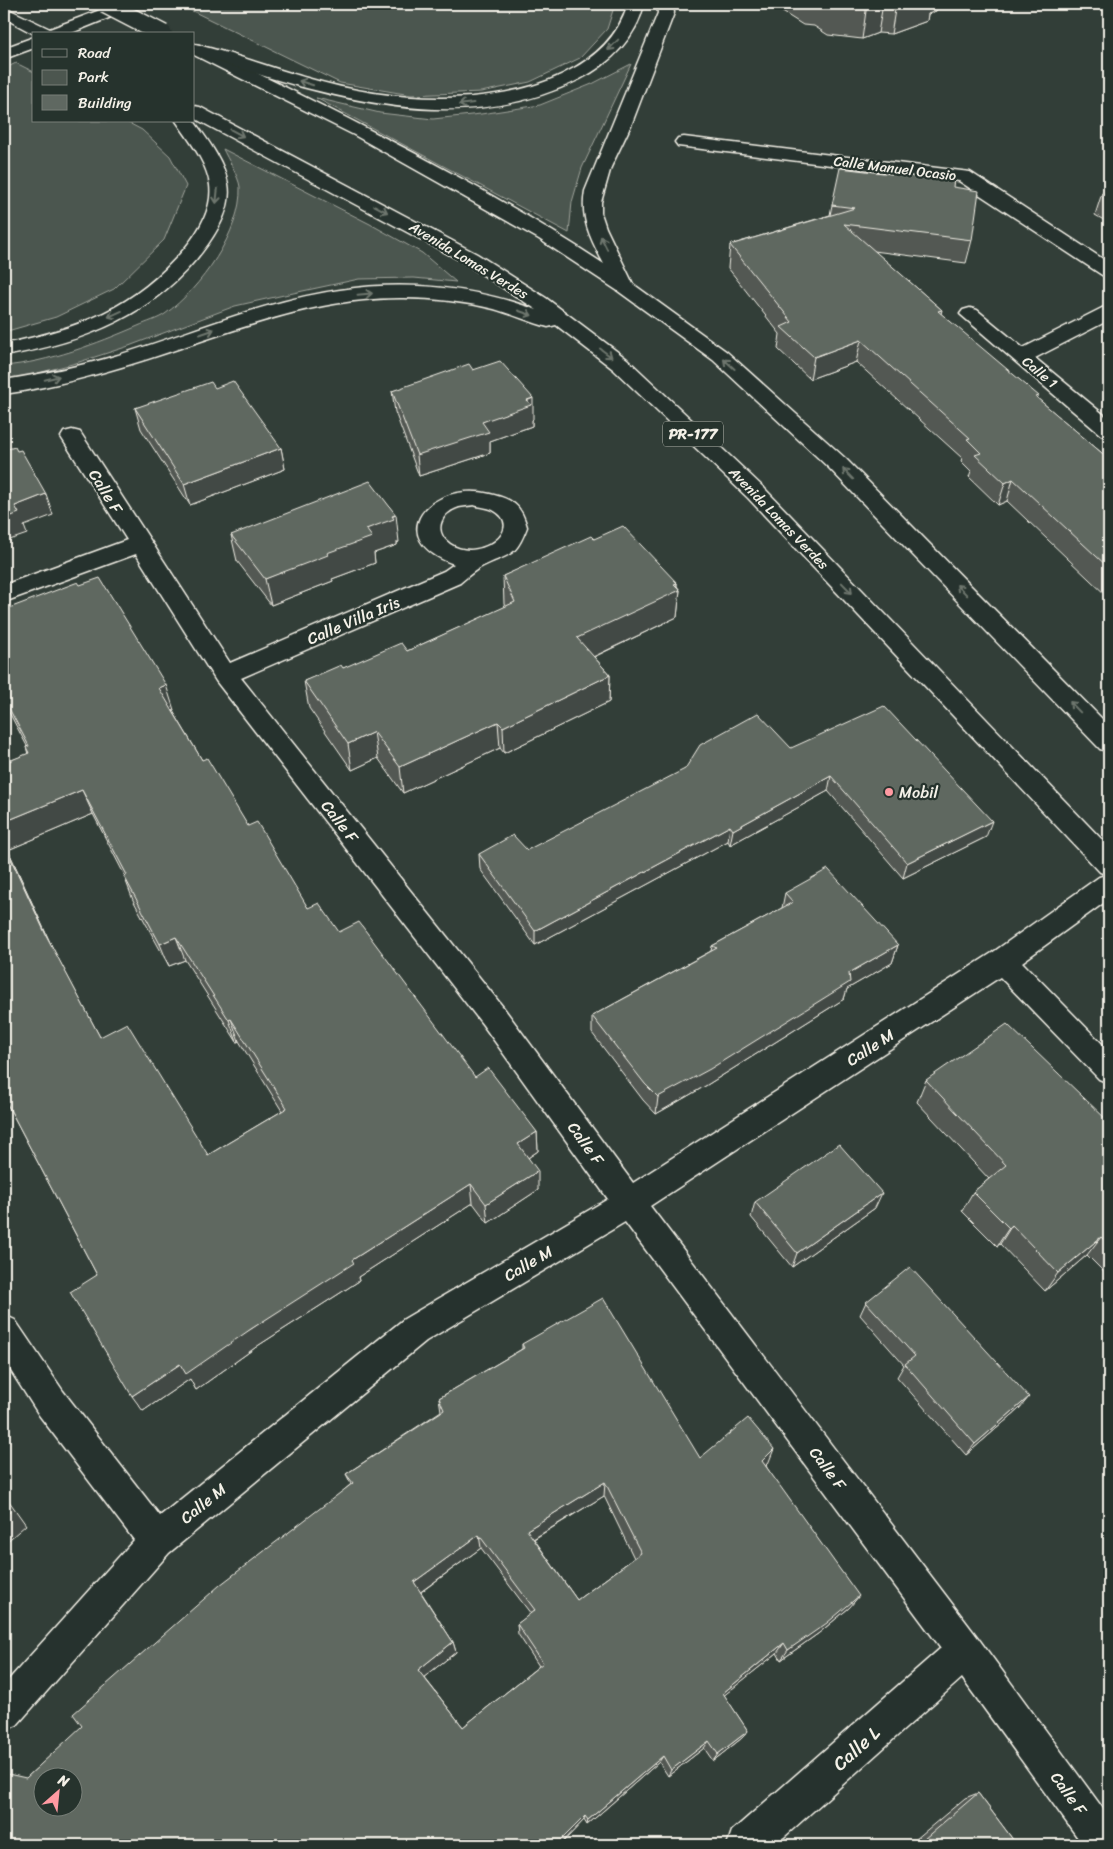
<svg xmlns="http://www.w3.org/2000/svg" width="1113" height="1849" viewBox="0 0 1113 1849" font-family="Sriracha,sans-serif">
<rect width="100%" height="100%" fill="#323e38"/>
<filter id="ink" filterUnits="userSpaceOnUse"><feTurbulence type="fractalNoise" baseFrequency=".02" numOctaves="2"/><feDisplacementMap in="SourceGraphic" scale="10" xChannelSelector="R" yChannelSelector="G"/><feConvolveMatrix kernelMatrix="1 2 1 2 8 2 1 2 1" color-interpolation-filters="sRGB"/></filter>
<g filter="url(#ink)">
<!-- green -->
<g fill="#4c564f" stroke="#a0a49c">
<path d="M178 4H615L607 29 580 58 530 82 481 92 411 95 340 83Z"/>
<path d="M16 63 34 72V121H125L142 130 170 156 186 186 164 240 114 289 56 317 4 332V69Z"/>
<path d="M631 64 582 168 572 202 569 233 316 98 380 113 433 119 481 114 540 105 592 84Z"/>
<path d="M223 149 370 224 422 253 456 282 414 278 359 279 284 295 235 306 129 346 76 363 4 382V366C49 362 96 344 138 326 147 322 158 319 165 314 200 289 242 231 240 187 239 177 227 158 223 149Z"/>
</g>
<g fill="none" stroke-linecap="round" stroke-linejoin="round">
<defs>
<g id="minor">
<path d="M684 137 970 172 1109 263V277L1102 275 959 181 678 146 675 142 678 138Z"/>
<path d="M1109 306V320L1035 358 1109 419V437L1101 435 960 314 963 310 970 308 977 310 1023 348 1102 308Z"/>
<path d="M72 430 80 432 230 663 444 571 454 564C381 538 430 480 490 494 512 499 521 505 527 527 515 559 509 553 483 566 475 570 467 577 460 583L241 678 503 1007 633 1183 992 953 1099 877 1109 874V899L1022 962 1109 1051V1083L1099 1079 1000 977 650 1206 978 1638 1109 1817V1845H1083L962 1678 775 1845H727L732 1831 941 1648 625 1222 426 1341 169 1553 17 1725 4 1730V1685L134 1540 39 1415 4 1360V1315L15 1320 63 1391 160 1516 404 1319 608 1199 483 1025 216 681 136 554 4 602V585L127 540 61 437 64 432ZM474 505C480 507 487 507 493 510 527 528 479 564 450 544 433 532 440 513 459 507 463 506 469 506 474 505Z"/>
</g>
<g id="major">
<path d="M116 4H138L136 7 69 34H45L47 30Z"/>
<path d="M657 4H673L674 13 632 123 611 167 601 202V213L606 228 633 284 727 352 845 458 1109 726V752L1100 749 829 468 713 360 618 291 539 239 354 135 194 55V44L200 45C337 113 476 180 604 264 591 240 580 219 585 191L658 13Z"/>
<path d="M34 37V48L4 59V48Z"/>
<path d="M194 106 200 107 477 254 546 298 627 359 764 488 1109 847V875L1100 872 748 498 613 369 556 325 548 327C530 322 512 314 494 309 465 302 434 298 404 298 322 297 246 326 169 352 115 370 60 386 4 394V380C41 374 78 367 115 356 189 334 262 301 340 290 406 280 475 287 537 310L463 262 194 118Z"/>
</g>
<g id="highway">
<path d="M628 4H644C637 37 610 64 580 79 456 142 317 93 194 54V44C232 53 269 67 307 78 361 94 416 101 472 97 504 94 535 88 563 74 594 59 618 38 628 4Z"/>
<path d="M4 7 52 30 54 34H34L4 18Z"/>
<path d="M176 121H194C207 139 224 161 228 184 232 205 220 227 208 244 158 314 86 342 4 356V344C80 328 134 309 185 248 199 231 213 208 210 185 207 162 189 140 176 121Z"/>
</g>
</defs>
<!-- minor casing -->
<use href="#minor" stroke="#f4f1e8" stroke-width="3"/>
<!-- major casing -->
<use href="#major" stroke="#f4f1e8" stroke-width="3"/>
<!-- highway casing -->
<use href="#highway" stroke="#f4f1e8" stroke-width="3"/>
<!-- minor -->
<use href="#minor" fill="#26332d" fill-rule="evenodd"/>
<!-- major -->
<use href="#major" fill="#26332d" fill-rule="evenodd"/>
<!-- highway -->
<use href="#highway" fill="#26332d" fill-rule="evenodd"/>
<defs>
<path id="highway-bridge" d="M105 4 163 34"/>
</defs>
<!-- highway-bridge casing -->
<use href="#highway-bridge" stroke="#f4f1e8" stroke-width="21" stroke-linecap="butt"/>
<!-- highway-bridge -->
<use href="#highway-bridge" stroke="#26332d" stroke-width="18"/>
</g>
<!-- wall -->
<g fill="#525953" stroke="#f4f1e8" fill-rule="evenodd">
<path d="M773 4H938L936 11 928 14 927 21 891 34 878 33 862 39 828 35 814 26 803 25 773 6Z"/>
<path d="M1109 186V223L1095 215 1102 193H1103L1104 188Z"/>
<path d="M953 187 972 240 966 263 874 251 942 310 941 314 1038 399 1109 459V598L1007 501 998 505 969 477 971 471 961 461 962 458 856 362 810 379 778 349 780 334 728 268 730 245 830 215 832 205Z"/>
<path d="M473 370 533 419 532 420V426L490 441V453L419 476 395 412 392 391Z"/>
<path d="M215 388 281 448 285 469 190 505 141 429 135 408Z"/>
<path d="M231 535 399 542H397V545L374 553 375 563 332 579 333 581 271 605 237 561Z"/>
<path d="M594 539 677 583V586L680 590 677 617 594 657 610 675 609 702 504 753 500 748 403 793 378 758 352 770 309 708 304 681 343 668 407 651 505 607 504 604 503 576Z"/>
<path d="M80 585 174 710 173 711 202 760 248 826 308 908 339 932 475 1077 537 1132 538 1151 528 1158 538 1190 488 1223 473 1203 358 1277 359 1281 259 1345 196 1390 190 1379 143 1411 97 1275 4 1098V763L28 754 26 747 27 746 4 703V610ZM93 814 125 876H124L133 900 169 966 185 960 237 1042 239 1041 282 1111 208 1155 100 1037 53 949 8 850Z"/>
<path d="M791 748 986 837 903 878 828 791 730 845 728 841 535 945 480 869 479 854 527 850Z"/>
<path d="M785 893 898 945 892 963 847 989 844 999 707 1085 656 1114 643 1100 592 1033V1016L711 951 712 946 782 908Z"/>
<path d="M926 1080 1109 1122V1270L1105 1273 1087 1255 1045 1291 1000 1244 997 1246 962 1211 973 1192 989 1179 917 1102Z"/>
<path d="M755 1202 875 1208 792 1267 751 1217Z"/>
<path d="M866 1302 1019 1409 966 1455 897 1377 904 1365 860 1315Z"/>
<path d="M522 1344 700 1458 768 1464 766 1466 850 1607 819 1633 781 1660 777 1653 724 1695 748 1731 742 1738 713 1761 704 1748 668 1776 659 1762 587 1825 584 1820 560 1845H4L26 1778 351 1484 346 1474 441 1411 439 1398 522 1349ZM604 1496 634 1558 577 1600 534 1539ZM481 1548 531 1614 517 1624 518 1634 539 1666 463 1727 424 1677 456 1652 453 1642 421 1592Z"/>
<path d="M978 1793 1017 1845H909L965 1798Z"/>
</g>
<!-- shaded-wall -->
<g fill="#424944" stroke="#f4f1e8">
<path d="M867 4H883L878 33 862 39Z"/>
<path d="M896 4H938L936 11 928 14 927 21 891 34Z"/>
<path d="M861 340 856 362 810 379 814 357Z"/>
<path d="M533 398V419L532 420V426L490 441V453L419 476 417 455 482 422Z"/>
<path d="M281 448 285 469 190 505 184 484Z"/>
<path d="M1013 479 1007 501 998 505 1005 483Z"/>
<path d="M46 494 53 515 24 526 27 534 4 542V519L15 506Z"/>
<path d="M396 515 399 542H397V545L374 553 375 563 332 579 333 581 271 605 265 579 327 553 366 529Z"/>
<path d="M677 583 676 592 680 590 677 617 576 665 577 638Z"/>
<path d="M610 675 609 702 504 753 503 727Z"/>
<path d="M166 685 174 710 167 713 159 688Z"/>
<path d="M498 722 500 748 403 793 400 767Z"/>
<path d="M374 732 378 758 352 770 348 744Z"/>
<path d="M831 776 828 791 730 845 733 830Z"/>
<path d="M82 790 93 814 8 850 57 958 46 935 4 844V822Z"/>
<path d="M992 821 986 837 903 878 907 863Z"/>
<path d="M730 826 728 841 535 945V931Z"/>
<path d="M176 937 185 960 169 966 160 944Z"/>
<path d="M898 945 892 963 847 989 844 999 707 1085 656 1114 658 1097 849 973Z"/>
<path d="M231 1019 239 1041 237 1042 229 1020Z"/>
<path d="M537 1132 538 1151 519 1164 518 1144Z"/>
<path d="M538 1171V1190L488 1223 486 1204Z"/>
<path d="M471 1184 473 1203 358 1277 359 1281 259 1345 196 1390 190 1379 143 1411 132 1396 180 1364 251 1329 352 1260Z"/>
<path d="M882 1193 875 1208 792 1267 797 1253Z"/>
<path d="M1012 1225 1000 1244 997 1246 1009 1228Z"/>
<path d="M1101 1237 1087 1255 1045 1291 1058 1273Z"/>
<path d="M1029 1397 1019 1409 966 1455 975 1444Z"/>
<path d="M774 1449 768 1464 756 1475 762 1461Z"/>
<path d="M605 1482 604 1496 528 1542 527 1530Z"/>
<path d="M4 1494 26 1525 4 1544Z"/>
<path d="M479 1535 481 1548 419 1593 414 1582Z"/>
<path d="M859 1596 850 1607 819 1633 781 1660 788 1650Z"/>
<path d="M453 1642 456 1652 423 1678 418 1670Z"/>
<path d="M784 1643 777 1653 717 1701 723 1693Z"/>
<path d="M748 1731 742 1738 713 1761 718 1754Z"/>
<path d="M709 1741 704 1748 668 1776 671 1770Z"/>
<path d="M663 1756 659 1762 587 1825 588 1820Z"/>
<path d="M585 1816 584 1820 560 1845H556Z"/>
</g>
<!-- building -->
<g fill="#5f6861" stroke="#f4f1e8" fill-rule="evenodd">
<path d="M840 168 918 177V175L954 179 953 187 979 191 972 240 844 224 942 310 938 311 1039 396 1036 397 1109 459V568L1013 479 1005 483 975 455 981 453 967 439 970 438 861 340 814 357 781 327 792 322 730 245 855 208 832 205Z"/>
<path d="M1109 186V198L1102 193 1108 190 1104 188Z"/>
<path d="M500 361 533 398 527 400 531 405 482 422 489 432 417 455 392 391 469 364 473 370Z"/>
<path d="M233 381 281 448 184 484 135 408 211 382 215 388Z"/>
<path d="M15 447 17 451 21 450 46 494 15 506 19 513 4 519V450Z"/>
<path d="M370 481 396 515 392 516 394 519 366 529 372 537 327 553 328 555 265 579 231 535Z"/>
<path d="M623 526 677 583 674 584 680 590 577 638 610 675 503 727 498 722 400 767 374 732 348 744 304 681 341 665 343 668 401 643 407 651 515 602 503 576 591 536 594 539Z"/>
<path d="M100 578 166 685 159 688 202 760 207 758 248 826 257 822 308 908 319 903 339 932 359 922 475 1077 488 1068 537 1132 518 1144 538 1171 486 1204 471 1184 352 1260 354 1263 251 1329 186 1374 180 1364 132 1396 70 1292 97 1275 4 1098V844L46 935 100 1037 127 1023 208 1155 287 1108 231 1019 229 1020 176 937 160 944 124 876 127 875 82 790 4 822V763L29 753 26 747 29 746 4 699V610L78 582 80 585Z"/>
<path d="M884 706 992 821 907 863 831 776 733 830 730 826 535 931 479 854 513 835 527 850 685 769 700 745 758 713 791 748Z"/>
<path d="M828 869 898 945 849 973 850 982 710 1069 658 1097 645 1084 592 1016 717 948 712 946 793 902 785 893Z"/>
<path d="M1007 1024 1109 1122V1244L1101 1237 1058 1273 1012 1225 1009 1228 973 1192 1006 1165 926 1080Z"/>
<path d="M839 1144 882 1193 797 1253 755 1202Z"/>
<path d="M910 1267 1029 1397 975 1444 905 1364 915 1356 866 1302Z"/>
<path d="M603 1298 700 1458 748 1418 774 1449 762 1461 859 1596 827 1623 788 1650 784 1643 723 1693 748 1731 718 1754 709 1741 671 1770 663 1756 588 1820 585 1816 556 1845H4V1776L8 1774 26 1778 82 1726 73 1714 220 1585 353 1483 346 1474 444 1410 439 1398 524 1348 522 1344ZM605 1482 641 1553 577 1600 527 1530ZM479 1535 535 1610 517 1624 543 1663 463 1727 418 1670 453 1642 414 1582ZM42 1776H72V1806H42Z"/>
<path d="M4 1503 10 1512 4 1518Z"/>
<path d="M978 1793 1017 1845H917Z"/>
</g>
<!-- one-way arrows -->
<defs><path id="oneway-shaft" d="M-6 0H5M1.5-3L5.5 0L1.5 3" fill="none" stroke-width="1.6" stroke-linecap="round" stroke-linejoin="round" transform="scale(1.25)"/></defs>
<g stroke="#6e766e">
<use href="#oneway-shaft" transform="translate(613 45) rotate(134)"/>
<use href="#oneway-shaft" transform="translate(306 83) rotate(-163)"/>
<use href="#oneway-shaft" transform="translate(466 104) rotate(173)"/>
<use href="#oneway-shaft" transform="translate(237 133) rotate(28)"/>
<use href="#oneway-shaft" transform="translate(217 196) rotate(96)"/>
<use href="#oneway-shaft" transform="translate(381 209) rotate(28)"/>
<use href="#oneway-shaft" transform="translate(604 243) rotate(-116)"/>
<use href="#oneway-shaft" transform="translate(365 294) rotate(-5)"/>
<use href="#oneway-shaft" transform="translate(525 313) rotate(19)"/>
<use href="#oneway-shaft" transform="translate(115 314) rotate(156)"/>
<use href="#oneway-shaft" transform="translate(207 332) rotate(-19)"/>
<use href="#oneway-shaft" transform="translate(606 353) rotate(37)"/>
<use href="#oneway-shaft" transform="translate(729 364) rotate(-138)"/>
<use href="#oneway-shaft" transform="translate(52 378) rotate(-13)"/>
<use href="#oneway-shaft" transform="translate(848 474) rotate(-134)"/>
<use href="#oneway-shaft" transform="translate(847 588) rotate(46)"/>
<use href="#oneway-shaft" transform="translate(962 590) rotate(-134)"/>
<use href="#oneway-shaft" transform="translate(1075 707) rotate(-134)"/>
</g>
</g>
<!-- markers -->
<circle fill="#ff9aa2" stroke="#26332d" stroke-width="2" cx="889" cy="792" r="5"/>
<g text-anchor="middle" stroke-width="4.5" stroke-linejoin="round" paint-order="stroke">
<!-- far-street labels -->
<g font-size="14" fill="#f4f1e8" stroke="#26332d">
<text transform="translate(895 168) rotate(7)" y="5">Calle Manuel Ocasio</text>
<text transform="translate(469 260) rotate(31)" y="5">Avenida Lomas Verdes</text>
<text transform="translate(1040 372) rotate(40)" y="5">Calle 1</text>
<text transform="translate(779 518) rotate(46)" y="5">Avenida Lomas Verdes</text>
</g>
<!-- shield labels -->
<rect fill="#26332d" stroke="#b6b8b0" stroke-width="1" x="663" y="421.5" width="60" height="25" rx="4"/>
<g font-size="15" font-weight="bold" fill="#f4f1e8">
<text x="693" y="439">PR-177</text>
</g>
<!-- street labels -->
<g font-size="16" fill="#f4f1e8" stroke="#26332d">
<text transform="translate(106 491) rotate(58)" y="6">Calle F</text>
<text transform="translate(353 620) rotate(-23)" y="6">Calle Villa Iris</text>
<text transform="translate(340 821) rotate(52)" y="6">Calle F</text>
<text transform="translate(870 1047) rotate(-33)" y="6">Calle M</text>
<text transform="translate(586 1143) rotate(54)" y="6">Calle F</text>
<text transform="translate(528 1263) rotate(-31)" y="6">Calle M</text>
<text transform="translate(828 1468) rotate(53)" y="6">Calle F</text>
<text transform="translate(203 1503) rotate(-39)" y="6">Calle M</text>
<text transform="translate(1069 1793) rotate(54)" y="6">Calle F</text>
</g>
<!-- poi labels -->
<g font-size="16" fill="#f4f1e8" stroke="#26332d" text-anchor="start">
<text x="899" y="798">Mobil</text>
</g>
<!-- near-street labels -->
<g font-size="19" fill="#f4f1e8" stroke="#26332d">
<text transform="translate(856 1748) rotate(-42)" y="7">Calle L</text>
</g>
</g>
<!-- margin -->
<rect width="1113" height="1849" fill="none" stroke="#26332d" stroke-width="20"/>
<rect x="10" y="10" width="1093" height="1829" fill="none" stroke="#f4f1e8" stroke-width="2" filter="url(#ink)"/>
<!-- legend -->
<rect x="32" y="32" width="162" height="90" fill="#26332d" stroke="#787f78"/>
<rect x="42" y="49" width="25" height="8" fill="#26332d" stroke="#787f78"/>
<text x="78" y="58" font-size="15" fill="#f4f1e8">Road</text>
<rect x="42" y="70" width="25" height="15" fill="#4c564f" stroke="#787f78"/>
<text x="78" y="82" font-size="15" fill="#f4f1e8">Park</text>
<rect x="42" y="95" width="25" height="15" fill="#5f6861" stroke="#787f78"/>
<text x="78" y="108" font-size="15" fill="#f4f1e8">Building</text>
<!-- north arrow -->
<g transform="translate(58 1792) rotate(27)"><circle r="24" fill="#26332d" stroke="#787f78"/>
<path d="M0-4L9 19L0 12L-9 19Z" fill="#ff9aa2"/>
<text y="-8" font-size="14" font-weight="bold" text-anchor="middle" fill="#f4f1e8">N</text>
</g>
</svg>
